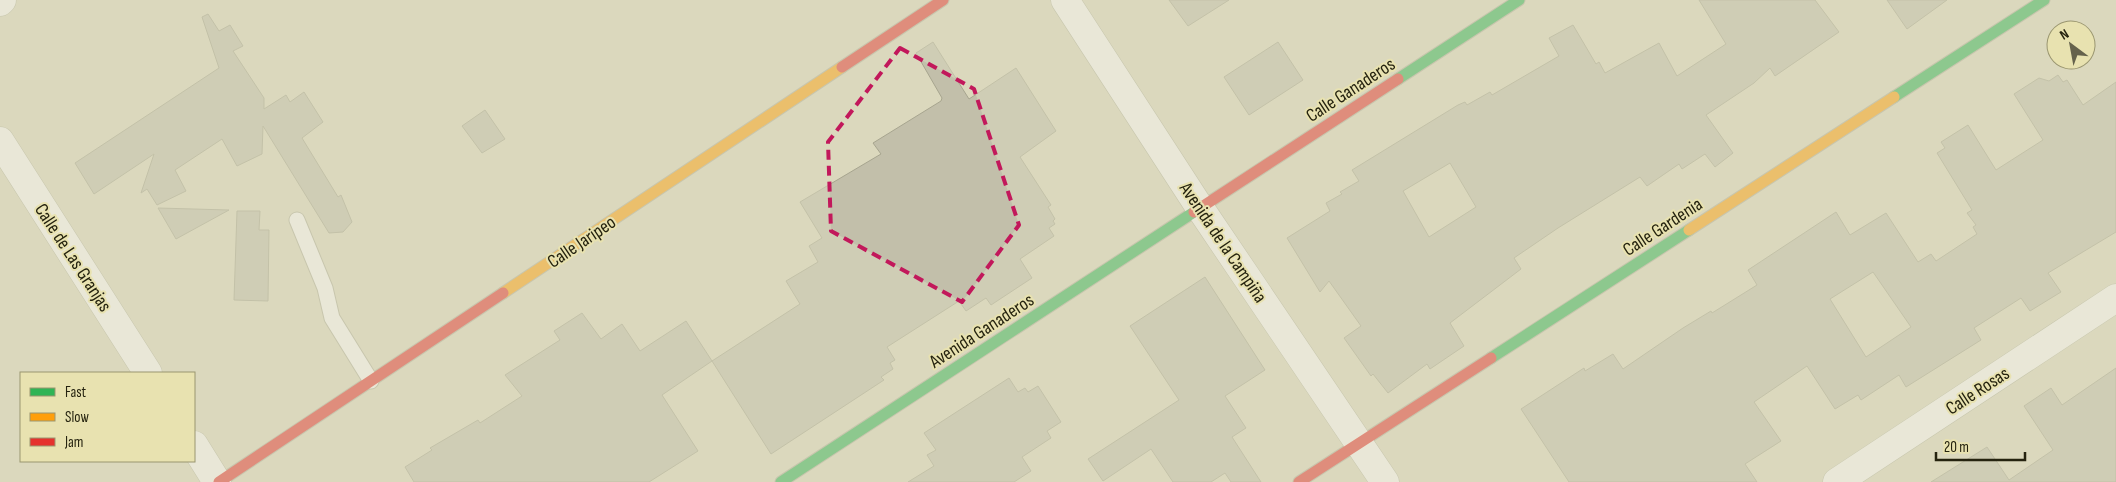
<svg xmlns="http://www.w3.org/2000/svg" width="2116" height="482" viewBox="0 0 2116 482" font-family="'Sofia Sans Condensed',sans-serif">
<rect width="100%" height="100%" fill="#dbd8bd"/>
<!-- building -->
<g fill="#c2bfaa" stroke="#a7a58f" fill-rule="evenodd">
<path d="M1169 0H1229L1188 26Z"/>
<path d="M1699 0H1815L1839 32 1775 76 1770 68 1754 83 1706 115 1733 153 1715 167 1705 154 1682 169 1679 164 1647 186 1640 177 1558 228 1514 258 1521 269 1450 323 1464 346 1430 369 1427 364 1388 393 1373 374 1371 376 1344 338 1361 326 1329 281 1320 292 1287 238 1330 211 1326 203 1342 194 1340 192 1359 181 1352 170 1458 105 1465 102 1467 105 1490 92 1492 95 1559 56 1549 38 1573 25 1596 64 1599 62 1605 73 1659 43 1677 76 1726 44ZM1450 163 1476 207 1429 237 1403 191Z"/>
<path d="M1887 0H1947L1907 29Z"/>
<path d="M208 14 219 31 230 25 243 46 233 51 264 98V109L286 95 290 102 304 92 323 122 302 138 338 197 341 195 352 222 343 232 329 233 263 126 262 154 237 166 222 139 175 170 186 191 157 205 147 189 141 193 154 154 94 194 75 163 219 68 202 17Z"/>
<path d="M933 42 969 99 1016 68 1056 131 1020 157 1051 205 1048 207 1055 219 1053 221 1055 224 1049 228 1054 236 1020 259 1032 278 991 305 986 298 966 311 959 301 887 347 895 360 890 363 893 369 881 377 884 380 771 454 712 361 800 304 786 281 818 262 809 246 822 238 800 202 881 154 873 143 941 101 942 98 916 53Z"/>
<path d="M1278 42 1303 80 1249 115 1224 77Z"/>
<path d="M2058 75 2063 82 2067 80 2083 105 2116 82V232L2048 273 2061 292 2030 311 2021 298 1974 328 1981 340 1906 387 1899 375 1861 400 1858 395 1835 409 1807 366 1754 402 1781 441 1745 464 1757 482H1569L1521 409 1584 368 1585 371 1613 354 1623 369 1683 328 1711 311 1712 313 1757 285 1748 270 1836 212 1850 235 1886 213 1918 262 1931 254 1936 261 1977 234 1973 227 1976 225 1967 213 1972 210 1937 153 1945 148 1941 142 1968 125 1996 170 2043 140 2014 94 2039 78 2049 81ZM1873 272 1911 327 1866 357 1830 299Z"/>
<path d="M485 110 505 139 482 153 462 126Z"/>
<path d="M158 208 229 210 176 239Z"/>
<path d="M237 211H260L259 230H269L268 301 234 300Z"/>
<path d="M1205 277 1265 370 1225 396 1246 428 1232 437 1261 482H1231L1225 473 1211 482H1173L1151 449 1103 481 1088 459 1179 400 1130 326Z"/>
<path d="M582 313 601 339 622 324 640 351 686 321 712 361 662 395 698 451 649 482H414L405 467 432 450 430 448 478 420 480 423 522 396 505 375 560 340 554 331Z"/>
<path d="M2116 368V482H1931L1987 447 2009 480 2053 450 2024 406 2051 388 2062 405Z"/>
<path d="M1009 378 1018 392 1025 388 1028 392 1038 386 1061 422 1047 431 1051 438 1022 457 1031 471 1014 482H908L934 466 927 455 936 450 924 433Z"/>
</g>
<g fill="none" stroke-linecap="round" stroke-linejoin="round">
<defs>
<path id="lane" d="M297 220 325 288 332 318 371 381"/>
<g id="street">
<path d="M1065 0 1200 208 1385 482"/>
<path d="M0 2 2 0"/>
<path d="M0 141 148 373"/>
<path d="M194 445 217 482"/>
<path d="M1837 482 2116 298"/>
</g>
<g id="fast">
<path d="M1398 79 1519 0"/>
<path d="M1894 97 2044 0"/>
<path d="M1491 358 1689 230"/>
<path d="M781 482 1194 212"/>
</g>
<g id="slow">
<path d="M1689 230 1894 97"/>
<path d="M503 293 842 67"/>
</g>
<g id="jam">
<path d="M842 67 943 0"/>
<path d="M1194 212 1398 79"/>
<path d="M219 482 503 293"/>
<path d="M1299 482 1491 358"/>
</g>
</defs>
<!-- lane casing -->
<use href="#lane" stroke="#b2af9a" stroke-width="17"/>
<!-- street casing -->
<use href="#street" stroke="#b2af9a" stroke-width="29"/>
<!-- fast casing -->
<use href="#fast" stroke="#b2af9a" stroke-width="13"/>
<!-- slow casing -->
<use href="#slow" stroke="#b2af9a" stroke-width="13"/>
<!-- jam casing -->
<use href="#jam" stroke="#b2af9a" stroke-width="13"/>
<!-- lane -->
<use href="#lane" stroke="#faf9f5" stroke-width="15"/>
<!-- street -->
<use href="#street" stroke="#faf9f5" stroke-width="28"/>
<!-- fast -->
<use href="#fast" stroke="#30b455" stroke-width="11"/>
<!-- slow -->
<use href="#slow" stroke="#ff9f0a" stroke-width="11"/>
<!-- jam -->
<use href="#jam" stroke="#e5322d" stroke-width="11"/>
</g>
<!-- marked area -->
<path d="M0 0H2116V482H0ZM900 48 974 89 1019 225 962 302 831 231 828 142Z" fill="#dbd8bd" fill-opacity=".55" fill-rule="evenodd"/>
<path fill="none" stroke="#c2185b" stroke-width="4" stroke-dasharray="10 6" stroke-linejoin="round" d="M900 48 974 89 1019 225 962 302 831 231 828 142Z"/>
<g text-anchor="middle" stroke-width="4" stroke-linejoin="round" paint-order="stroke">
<!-- street labels -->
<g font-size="19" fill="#25230f" stroke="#e8e2b0">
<text transform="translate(1350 89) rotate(-33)" y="7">Calle Ganaderos</text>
<text transform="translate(1662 226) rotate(-33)" y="7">Calle Gardenia</text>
<text transform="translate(581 241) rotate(-34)" y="7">Calle Jaripeo</text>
<text transform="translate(1224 242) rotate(56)" y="7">Avenida de la Campiña</text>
<text transform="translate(74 257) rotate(57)" y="7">Calle de Las Granjas</text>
<text transform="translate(981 330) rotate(-33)" y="7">Avenida Ganaderos</text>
<text transform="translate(1977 390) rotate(-33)" y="7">Calle Rosas</text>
</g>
</g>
<!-- legend -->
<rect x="20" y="372" width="175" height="90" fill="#e8e2b0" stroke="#9a9670"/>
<rect x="30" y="388" width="25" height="8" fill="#30b455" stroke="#9a9670"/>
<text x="65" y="397" font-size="15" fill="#25230f">Fast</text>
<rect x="30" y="413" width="25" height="8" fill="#ff9f0a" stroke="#9a9670"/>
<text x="65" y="422" font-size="15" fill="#25230f">Slow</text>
<rect x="30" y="438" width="25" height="8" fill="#e5322d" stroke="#9a9670"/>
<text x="65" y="447" font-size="15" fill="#25230f">Jam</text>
<!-- north arrow -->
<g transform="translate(2071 45) rotate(328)"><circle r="24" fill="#e8e2b0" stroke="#9a9670"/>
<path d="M0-4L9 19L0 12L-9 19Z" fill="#65624c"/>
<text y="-8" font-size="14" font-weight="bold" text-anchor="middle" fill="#25230f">N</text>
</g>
<!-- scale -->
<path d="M1936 452v8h89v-8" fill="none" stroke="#25230f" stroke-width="2.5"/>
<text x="1944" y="452" font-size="15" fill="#25230f" stroke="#e8e2b0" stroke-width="4" paint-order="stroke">20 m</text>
</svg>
